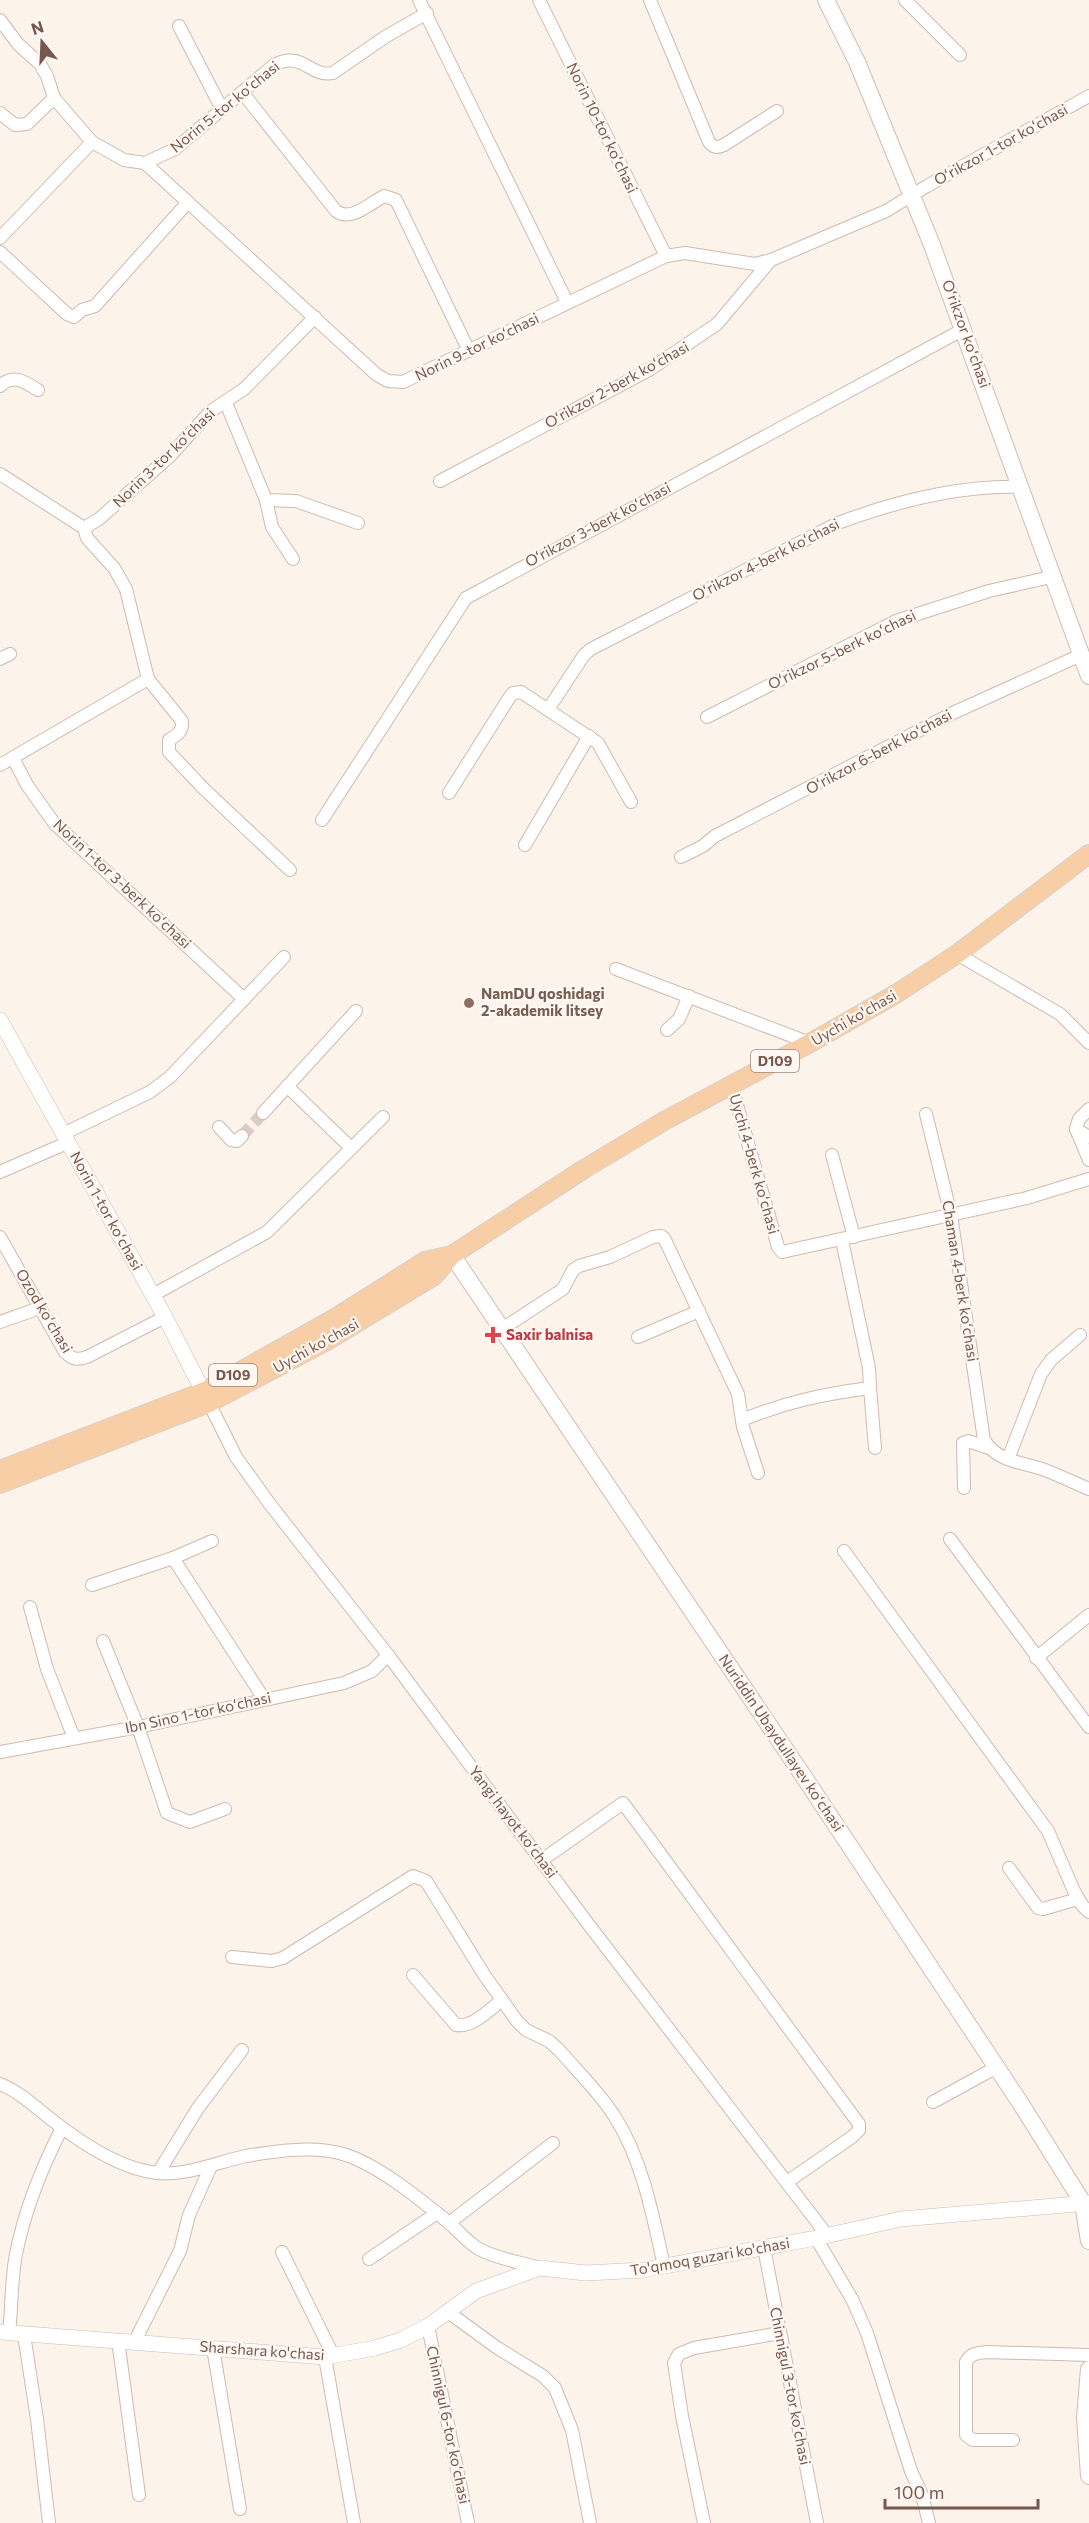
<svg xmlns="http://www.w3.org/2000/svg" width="1089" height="2523" viewBox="0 0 1089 2523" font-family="Commissioner,sans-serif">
<rect width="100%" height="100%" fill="#fcf3eb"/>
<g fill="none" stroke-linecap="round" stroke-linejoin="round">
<!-- minor-tunnel -->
<path stroke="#dbccc4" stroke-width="12" stroke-dasharray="12 6" stroke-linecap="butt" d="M242 1136 263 1113"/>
<defs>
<g id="minor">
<path d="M419 0 567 302"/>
<path d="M539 0 666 256"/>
<path d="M650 0 709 142C714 148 717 148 724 145L777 111"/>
<path d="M905 0 960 55"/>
<path d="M0 20 18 44 40 64 47 76 54 98 92 142 124 160 145 163 175 149 274 65C303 50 310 78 333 73L385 37 427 13"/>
<path d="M179 26 222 109"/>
<path d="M242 92 336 211C351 222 369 204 384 196L396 200 469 351"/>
<path d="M0 113 15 125 27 124 54 98"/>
<path d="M145 163 377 375 388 381 403 382 666 256 685 253 755 264 771 260 886 211 927 186 1089 96"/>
<path d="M0 238 92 142"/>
<path d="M0 252 67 314 74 317 82 310 95 306 188 202"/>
<path d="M0 386C14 373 25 382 38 390"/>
<path d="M226 403 266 500 296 501 358 523"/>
<path d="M0 474 84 528 99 519 170 456 211 411 244 389 315 317"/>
<path d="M440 481 649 370 717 324 771 260"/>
<path d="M266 500 272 527 293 559"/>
<path d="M84 528 87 538 114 568 126 589 148 679 182 721C183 732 177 735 169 740V752L204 789 290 870"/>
<path d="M0 659 10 654"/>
<path d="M549 708 584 655 591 649 838 523C897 501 959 485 1022 487"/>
<path d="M707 717 896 621 989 591 1051 577"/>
<path d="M13 758 27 785 54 823 244 999"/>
<path d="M0 765 148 679"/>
<path d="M449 793 509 698 513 693 521 692 598 743 631 802"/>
<path d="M322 820 466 598 964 329"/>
<path d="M525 845 589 736"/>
<path d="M681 857 703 846 715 836 955 712 1081 655"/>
<path d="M957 954 1060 1014 1089 1043"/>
<path d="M616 969 810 1043"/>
<path d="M667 1030 679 1019 689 996"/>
<path d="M731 1084 778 1247 782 1252 1027 1198 1089 1179"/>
<path d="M287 1086 351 1148"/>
<path d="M1089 1109 1079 1119 1076 1129 1089 1137"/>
<path d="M263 1113 356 1011"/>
<path d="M926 1114 951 1215 984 1440C998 1463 1024 1462 1045 1470 1060 1476 1075 1483 1089 1489"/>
<path d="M219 1127 231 1140 237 1141 242 1136"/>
<path d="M1076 1129 1089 1160"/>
<path d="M63 1134 150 1092 170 1077 284 957"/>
<path d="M832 1155 854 1237"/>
<path d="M0 1172 67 1143"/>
<path d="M0 1237 65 1352C73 1360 77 1360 87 1357L165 1317"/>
<path d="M153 1295 267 1232 383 1117"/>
<path d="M0 1322 40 1308"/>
<path d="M502 1329 563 1289 573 1270 579 1266 610 1257 653 1237 661 1236 664 1238 738 1394 743 1427 758 1473"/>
<path d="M638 1337 699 1311"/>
<path d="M870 1388 875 1448"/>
<path d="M209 1403 236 1457 269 1503 388 1655 589 1925 827 2235"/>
<path d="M742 1420C786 1402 823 1394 870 1388L869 1368 842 1240"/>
<path d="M1008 1459 1041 1374 1051 1360 1080 1335"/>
<path d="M964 1488 963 1443 968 1441 989 1448"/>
<path d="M950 1539 1089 1727"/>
<path d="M844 1551 1048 1831 1074 1891 1082 1905 1089 1912"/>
<path d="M173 1558 212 1541"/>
<path d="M92 1585 173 1558 264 1699"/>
<path d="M30 1607 47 1669 74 1738"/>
<path d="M103 1641 138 1727 167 1813 190 1822 225 1809"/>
<path d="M1036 1658 1089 1615"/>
<path d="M0 1752 138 1727 344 1683 372 1671 388 1655"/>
<path d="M542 1860 623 1803 859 2124V2130L852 2137 787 2182"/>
<path d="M1009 1868 1038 1908 1043 1909 1078 1899"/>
<path d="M232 1957 272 1961 283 1958 413 1876 426 1881 485 1976 517 2021 526 2030 549 2041 559 2050C578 2072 600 2093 615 2117 643 2161 653 2217 664 2266"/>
<path d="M413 1975 456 2025C472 2028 489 2010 502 2000"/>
<path d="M0 2084C20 2092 35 2107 52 2120 80 2142 120 2169 157 2173 187 2176 217 2162 246 2156 276 2151 316 2145 346 2155 378 2165 421 2200 448 2222 459 2231 467 2242 479 2249 497 2259 520 2262 540 2268"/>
<path d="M933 2102 997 2067"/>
<path d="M158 2173 198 2108 242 2050"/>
<path d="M449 2223 553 2143"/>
<path d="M816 2238 852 2299 867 2333 911 2471 922 2495 929 2523"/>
<path d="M764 2248 817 2523"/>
<path d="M282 2252 333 2355"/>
<path d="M369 2259 437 2213"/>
<path d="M448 2312 496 2347 543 2376 555 2388 572 2430 590 2523"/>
<path d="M428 2326 468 2523"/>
<path d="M9 2333C12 2307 11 2280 16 2254 25 2209 41 2169 62 2128"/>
<path d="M24 2335 37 2419 49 2523"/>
<path d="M118 2340 139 2495"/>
<path d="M135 2341 180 2251 189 2215 211 2166"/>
<path d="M213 2348 240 2509"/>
<path d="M325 2357 354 2523"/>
<path d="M1013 2440H973L966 2435V2362C971 2353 978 2353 987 2352L1089 2355"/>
<path d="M704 2523 682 2416 674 2363 679 2354 694 2348 780 2333"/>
</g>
<g id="tertiary">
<path d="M0 1020 165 1317 208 1401"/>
<path d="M0 2332 325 2357 375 2348 401 2340 428 2326 476 2291 540 2268 586 2273 643 2270 816 2238 901 2219 1089 2203"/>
</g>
<g id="secondary">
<path d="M826 0 857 62 932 245 1089 676"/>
<path d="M452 1255 806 1780 1021 2104 1083 2203 1089 2241"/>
<path d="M1089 2369 1085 2418 1089 2476"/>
</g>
<g id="primary">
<path d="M0 1470 205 1391 335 1318 425 1261 452 1255"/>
<path d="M0 1484 209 1403 327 1341 434 1276 452 1255 584 1169 664 1121 810 1043 896 994 957 954 1089 854"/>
</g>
</defs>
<!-- minor casing -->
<use href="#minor" stroke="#cfb9b0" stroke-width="14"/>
<!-- tertiary casing -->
<use href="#tertiary" stroke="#cfb9b0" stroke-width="16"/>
<!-- secondary casing -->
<use href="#secondary" stroke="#d4bbb0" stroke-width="18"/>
<!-- primary casing -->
<use href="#primary" stroke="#d9d0cd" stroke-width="20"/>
<!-- minor -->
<use href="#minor" stroke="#fff" stroke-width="12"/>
<!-- tertiary -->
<use href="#tertiary" stroke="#fff" stroke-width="15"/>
<!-- secondary -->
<use href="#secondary" stroke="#fff" stroke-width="16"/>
<!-- primary -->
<use href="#primary" stroke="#f8cea6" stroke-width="18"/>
</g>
<!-- markers -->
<circle fill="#8d6e63" stroke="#fff8f2" stroke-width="2" cx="469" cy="1003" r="6"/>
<path fill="#e0444e" stroke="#fff8f2" stroke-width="2" d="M490 1326h6v6h6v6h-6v6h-6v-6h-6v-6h6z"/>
<g text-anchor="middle" stroke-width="4.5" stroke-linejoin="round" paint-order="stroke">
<!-- shield labels -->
<g fill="#fff8f2" stroke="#a0877f" stroke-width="1.5">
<rect x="751" y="1050" width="48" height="22" rx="4.5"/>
<rect x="209" y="1364" width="48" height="22" rx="4.5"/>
</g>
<g font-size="14" font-weight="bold" fill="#78574e">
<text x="775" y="1066">D109</text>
<text x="233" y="1380">D109</text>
</g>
<!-- street labels -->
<g font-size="15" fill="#78574e" stroke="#fff8f2">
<text transform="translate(225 107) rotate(-39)" y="5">Norin 5-tor koʻchasi</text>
<text transform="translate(602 128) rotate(64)" y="5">Norin 10-tor koʻchasi</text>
<text transform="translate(1001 145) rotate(-29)" y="5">Oʻrikzor 1-tor koʻchasi</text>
<text transform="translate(966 334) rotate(70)" y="5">Oʻrikzor koʻchasi</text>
<text transform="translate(477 347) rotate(-26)" y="5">Norin 9-tor koʻchasi</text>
<text transform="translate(617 385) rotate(-29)" y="5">Oʻrikzor 2-berk koʻchasi</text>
<text transform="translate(164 458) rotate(-44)" y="5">Norin 3-tor koʻchasi</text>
<text transform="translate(598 525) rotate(-28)" y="5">Oʻrikzor 3-berk koʻchasi</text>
<text transform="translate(766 560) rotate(-27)" y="5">Oʻrikzor 4-berk koʻchasi</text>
<text transform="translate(842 650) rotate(-26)" y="5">Oʻrikzor 5-berk koʻchasi</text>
<text transform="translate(879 752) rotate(-28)" y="5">Oʻrikzor 6-berk koʻchasi</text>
<text transform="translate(122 884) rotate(43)" y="5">Norin 1-tor 3-berk koʻchasi</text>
<text transform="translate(854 1018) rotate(-30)" y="5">Uychi ko'chasi</text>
<text transform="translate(754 1164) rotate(74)" y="5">Uychi 4-berk koʻchasi</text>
<text transform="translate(106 1211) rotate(61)" y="5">Norin 1-tor koʻchasi</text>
<text transform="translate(960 1281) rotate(81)" y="5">Chaman 4-berk koʻchasi</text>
<text transform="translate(44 1311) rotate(59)" y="5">Ozod koʻchasi</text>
<text transform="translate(316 1346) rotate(-29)" y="5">Uychi ko'chasi</text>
<text transform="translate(198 1713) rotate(-12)" y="5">Ibn Sino 1-tor koʻchasi</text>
<text transform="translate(781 1743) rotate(56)" y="5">Nuriddin Ubaydullayev koʻchasi</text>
<text transform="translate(513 1822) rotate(53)" y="5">Yangi hayot koʻchasi</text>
<text transform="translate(710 2257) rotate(-10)" y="5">To'qmoq guzari ko'chasi</text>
<text transform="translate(262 2351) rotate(4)" y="5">Sharshara ko'chasi</text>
<text transform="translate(790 2386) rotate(79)" y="5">Chinnigul 3-tor koʻchasi</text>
<text transform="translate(448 2425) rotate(78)" y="5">Chinnigul 6-tor koʻchasi</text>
</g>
<!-- education labels -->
<g font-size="15" font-weight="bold" fill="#785e54" stroke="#fff8f2" text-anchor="start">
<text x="481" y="999">NamDU qoshidagi<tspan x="481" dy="17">2-akademik litsey</tspan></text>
</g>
<!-- health labels -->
<g font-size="15" font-weight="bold" fill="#be3a42" stroke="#fff8f2" text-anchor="start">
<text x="506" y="1340">Saxir balnisa</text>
</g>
</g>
<!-- north arrow -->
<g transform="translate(42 42) rotate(342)" stroke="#fff8f2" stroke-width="4.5" paint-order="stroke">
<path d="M0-4.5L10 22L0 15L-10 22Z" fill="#78574e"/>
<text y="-9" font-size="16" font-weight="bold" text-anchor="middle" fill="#78574e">N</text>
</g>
<!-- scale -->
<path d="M885 2499v9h153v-9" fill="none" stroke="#78574e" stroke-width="3"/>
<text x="894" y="2499" font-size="18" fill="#78574e" stroke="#fff8f2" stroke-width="4.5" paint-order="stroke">100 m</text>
</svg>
